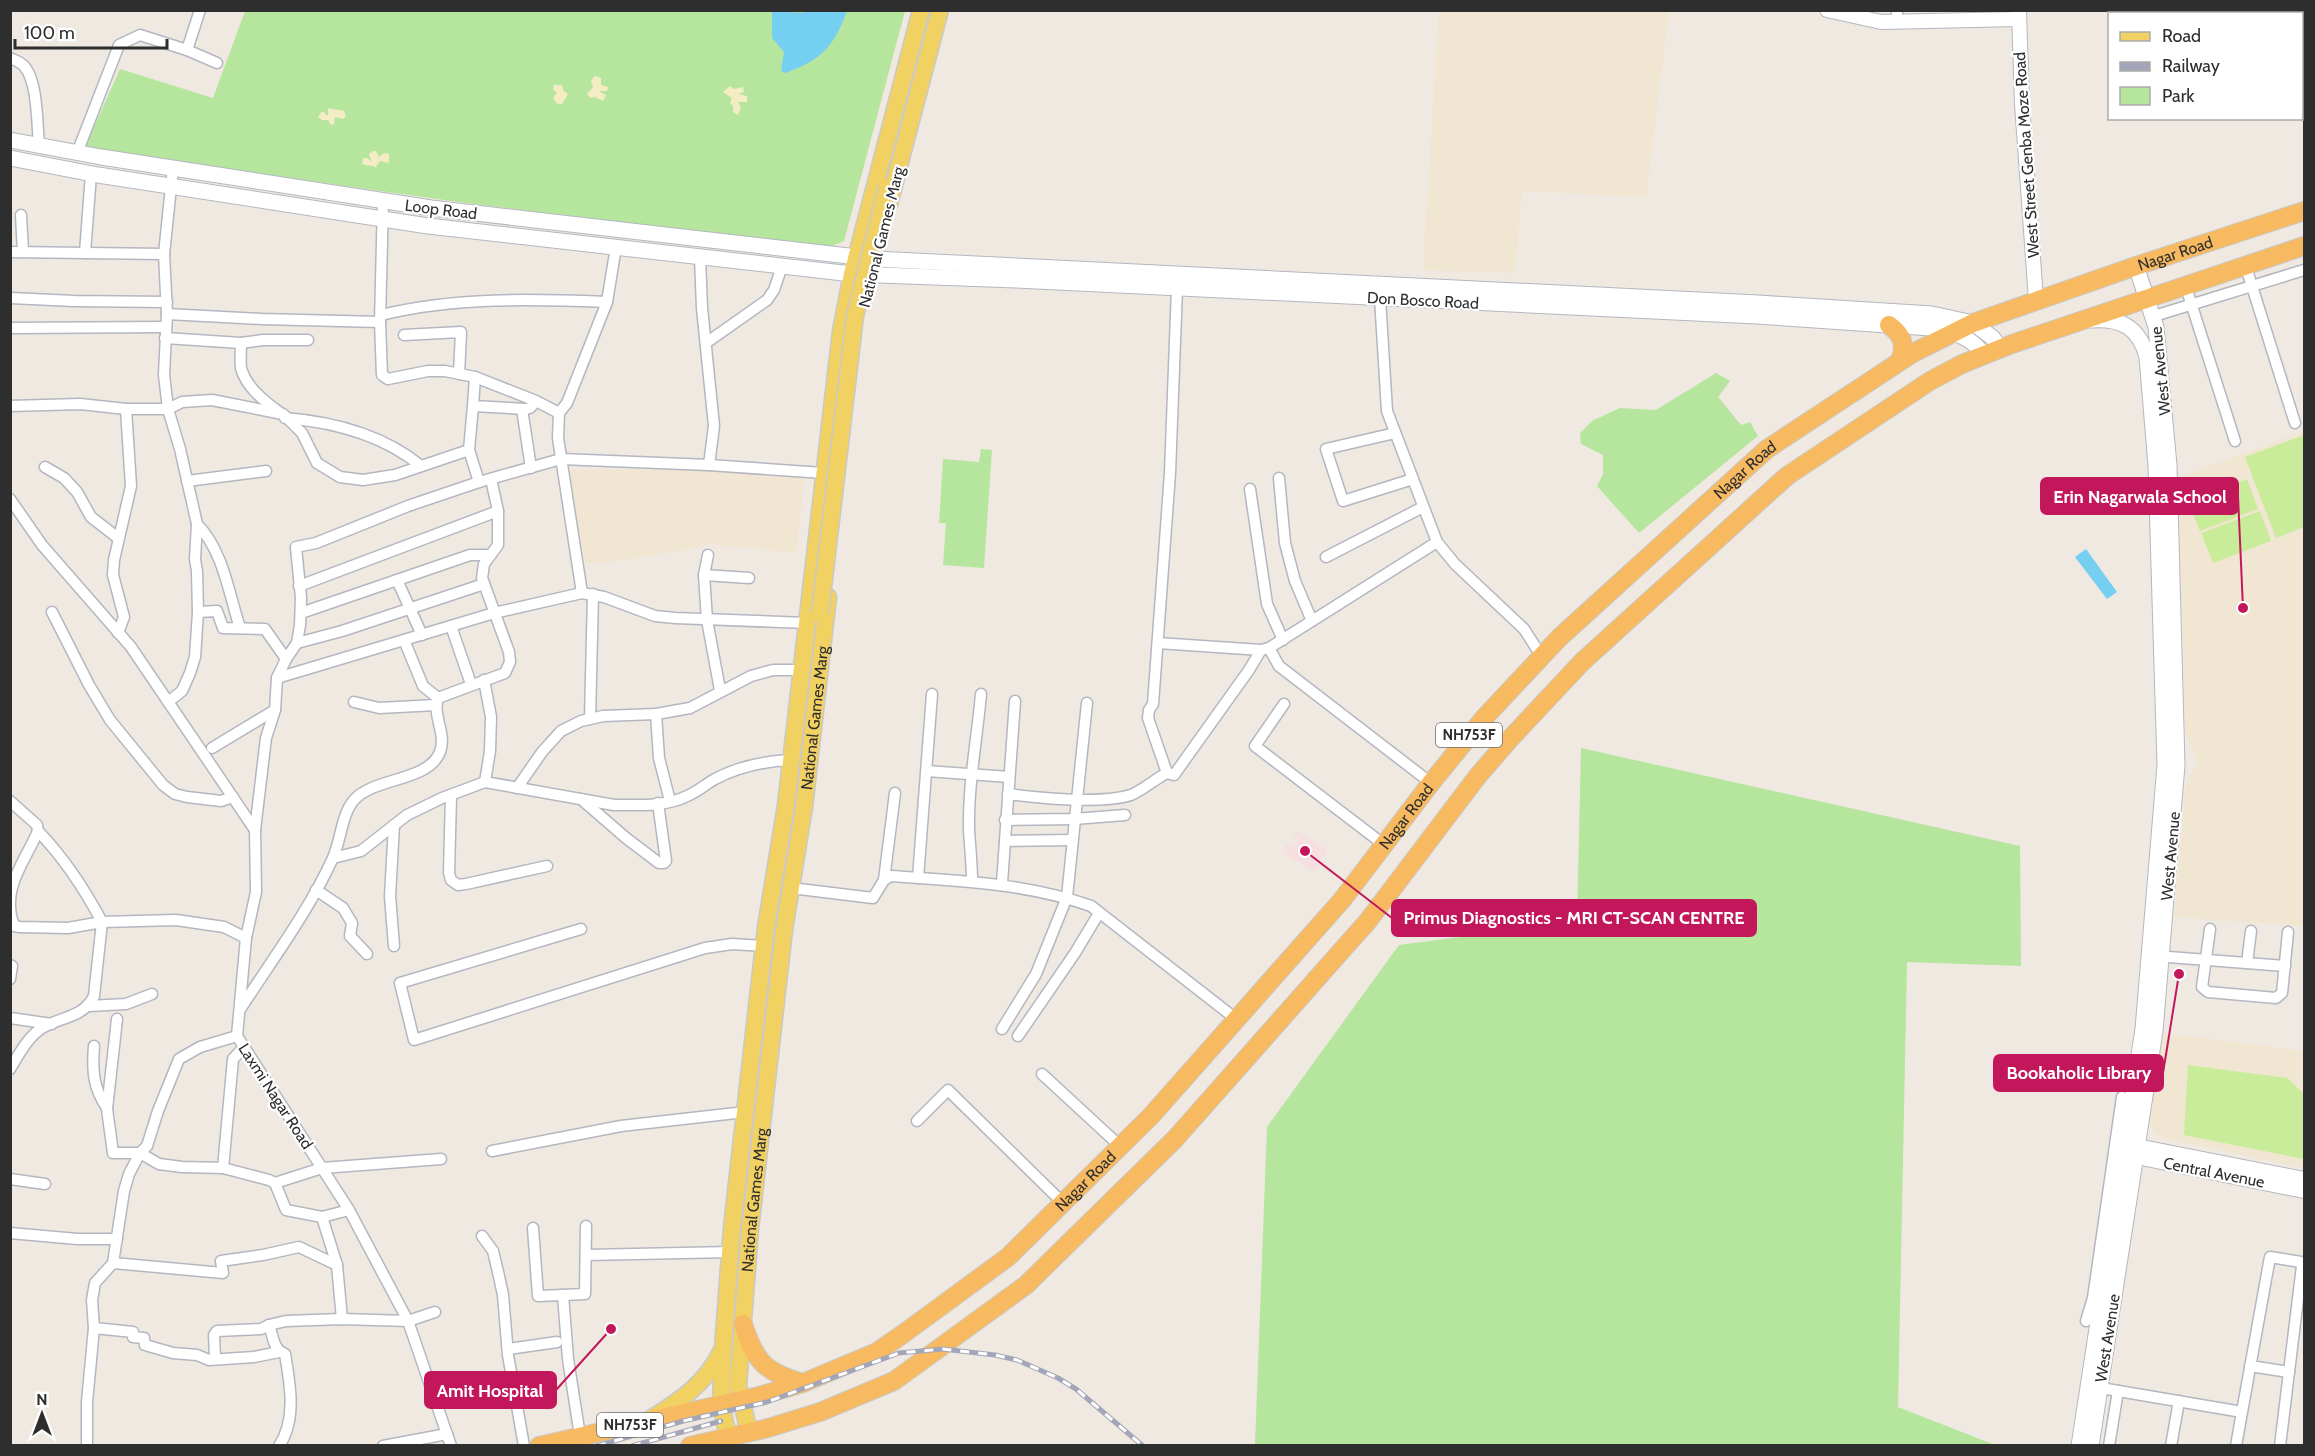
<svg xmlns="http://www.w3.org/2000/svg" width="2315" height="1456" viewBox="0 0 2315 1456" font-family="Cabin,sans-serif">
<rect width="100%" height="100%" fill="#efe9e1"/>
<!-- education -->
<g fill="#f0e6d1">
<path d="M1439 11H1669L1646 197 1522 191 1515 273 1423 270Z"/>
<path d="M2304 431V926L2174 917 2186 784 2198 761 2186 738 2178 478Z"/>
<path d="M671 469 805 473 796 553 708 544 698 548 618 561 586 563 567 477 571 470Z"/>
<path d="M2156 1032 2304 1051V1168L2166 1139 2155 1134 2148 1120Z"/>
</g>
<!-- medical -->
<path fill="#f5dfe0" d="M1296 830 1328 850 1314 872 1282 852 1288 843 1294 846 1298 839 1293 835Z"/>
<!-- green -->
<g fill="#b6e59e">
<path d="M245 11H905L844 241 832 246 818 247 451 201 84 149 120 69 213 98Z"/>
<path d="M1716 373 1730 381 1718 397 1741 425 1750 422 1758 436 1639 533 1597 486 1603 474V455L1581 444 1580 433 1592 421 1620 408 1656 410Z"/>
<path d="M981 449 992 450 984 568 943 565 946 523H939L943 459 979 462Z"/>
<path d="M1581 748 2020 846 2021 966 1907 962 1898 1407 1995 1445H1255L1267 1127 1399 945 1577 922Z"/>
</g>
<!-- sand -->
<g fill="#f3ecc5">
<path d="M595 76 601 78V85L608 87 607 91H599L606 95 603 101 595 97 590 98 587 94 593 87 591 81Z"/>
<path d="M554 85H562L563 90 568 94 562 104H557L553 98 557 93 553 89Z"/>
<path d="M730 86 734 89 743 87 744 92 738 94 747 96V102H738L741 108 738 115 733 112V106L730 103 732 98 723 92Z"/>
<path d="M328 108 344 111 346 116 343 119 335 117 334 124 331 125 328 120H322L318 117 322 111 328 116Z"/>
<path d="M373 151H376L379 157 384 153 389 154V163L380 161 376 167 362 164 363 158H367L372 162 369 154Z"/>
</g>
<!-- pitch -->
<g fill="#c9ec9a">
<path d="M2304 435V527L2276 538 2245 457Z"/>
<path d="M2247 479 2258 509 2200 531 2188 501Z"/>
<path d="M2260 511 2271 541 2213 563 2201 533Z"/>
<path d="M2188 1065 2287 1078 2304 1094V1159L2184 1135Z"/>
</g>
<!-- water -->
<g fill="#75cff0">
<path d="M776 11 802 13 808 11H847C834 46 822 60 785 73L781 71 784 52 772 38V12Z"/>
<path d="M2086 549 2117 592 2107 599 2075 557Z"/>
</g>
<g fill="none" stroke-linecap="round" stroke-linejoin="round">
<defs>
<g id="minor">
<path d="M1897 10V23"/>
<path d="M2123 10V14"/>
<path d="M2169 14 2188 10"/>
<path d="M187 50 200 10"/>
<path d="M10 58C14 60 20 62 23 65 38 79 37 125 39 145"/>
<path d="M77 153 119 45 140 35 187 50 217 63"/>
<path d="M383 201 380 322 382 375 388 379 428 371H445L475 377"/>
<path d="M21 215 23 252"/>
<path d="M10 252 164 254"/>
<path d="M85 253 91 174"/>
<path d="M700 257 702 308 714 426 709 465"/>
<path d="M2245 264 2295 423"/>
<path d="M2185 284 2235 441"/>
<path d="M10 298 74 301 167 302"/>
<path d="M1380 298 1387 411 1437 542 1455 564 1524 629 1542 657"/>
<path d="M167 314 262 319 380 322"/>
<path d="M381 315C455 297 531 299 607 302"/>
<path d="M2154 316 2304 270"/>
<path d="M10 328 166 327"/>
<path d="M404 335 461 332 459 374"/>
<path d="M165 338 241 343 263 340H308"/>
<path d="M241 343C241 351 240 361 241 368 246 387 264 401 279 412"/>
<path d="M706 343 767 300 774 290 782 266"/>
<path d="M536 401 530 408 526 409 473 406 475 377 536 401 559 413"/>
<path d="M10 406 80 404 126 409H168L182 402 212 400 283 414 302 433 317 463 340 477 363 480 395 475 469 450"/>
<path d="M473 406 469 450 479 482"/>
<path d="M522 409 531 468"/>
<path d="M285 418C334 422 382 434 421 466"/>
<path d="M1395 433 1326 449 1343 501 1413 479"/>
<path d="M45 467 64 478 77 492 91 517 118 538"/>
<path d="M1279 478 1285 543 1295 581 1312 621"/>
<path d="M187 481 266 471"/>
<path d="M1250 489 1267 604 1283 640"/>
<path d="M10 499 42 545 131 647 255 830 256 892 246 938 237 1036 349 1210 408 1321 451 1446"/>
<path d="M197 524C223 550 229 594 240 628"/>
<path d="M708 555 704 575 707 620 720 690"/>
<path d="M1326 557 1423 507"/>
<path d="M704 575 749 578"/>
<path d="M397 580 422 635"/>
<path d="M299 586 498 511"/>
<path d="M582 593 558 438 559 413 567 403 607 302 616 247"/>
<path d="M52 612 89 685 110 720 163 785 175 794 187 797 221 801 233 797"/>
<path d="M198 612 217 611 223 628 265 629 286 659"/>
<path d="M301 613 470 555H489"/>
<path d="M451 626 471 684"/>
<path d="M118 633 124 617 113 575 114 560 131 486 126 409"/>
<path d="M404 640 423 686 438 698"/>
<path d="M297 643 342 631 484 584"/>
<path d="M1158 643 1261 650 1269 648 1437 542"/>
<path d="M1269 648 1279 666 1431 783"/>
<path d="M277 678 494 613 582 593 604 597 655 616 675 618 807 623"/>
<path d="M484 680 491 717 490 751 485 782"/>
<path d="M168 702 182 691 190 673 195 657 198 612 197 571 195 559 197 524 180 449 168 409 164 375 167 314 164 254 173 168"/>
<path d="M354 702 379 708 436 705"/>
<path d="M1284 704 1255 746 1383 844"/>
<path d="M656 714 659 758 670 801"/>
<path d="M590 719 593 594"/>
<path d="M212 748 275 710"/>
<path d="M927 771 1009 777"/>
<path d="M1167 773 1148 718 1149 710 1153 704 1170 473 1177 288"/>
<path d="M517 788 542 752 561 731 581 721 603 716 656 714 690 708 751 676 773 670H801"/>
<path d="M1008 794C1040 798 1102 804 1131 795 1143 790 1155 779 1167 773L1174 775 1249 670 1261 650"/>
<path d="M451 796 449 873 451 880 458 885 466 884 547 866"/>
<path d="M581 799 626 838 659 863H664L666 861 658 803"/>
<path d="M10 801 37 825 38 831C64 858 84 888 102 922L176 920 224 927 246 938"/>
<path d="M1005 820 1074 819 1125 815"/>
<path d="M255 830 266 738 275 710 277 678 286 659 297 643 300 625 301 598 296 547 316 543 408 506 479 482 561 459 709 465 823 473"/>
<path d="M1005 841 1072 840"/>
<path d="M333 858 361 851 407 815 442 798 485 782 614 805C637 805 666 807 687 796 697 792 706 784 715 779 740 766 763 761 791 760"/>
<path d="M918 878 932 694"/>
<path d="M884 880 895 793"/>
<path d="M972 881C972 864 970 847 969 830 968 785 977 739 981 694"/>
<path d="M1002 883 1015 701"/>
<path d="M791 888 873 898 884 880 891 876C959 881 1026 883 1091 906L1236 1019"/>
<path d="M316 890 343 908 352 923 350 936 367 954"/>
<path d="M581 929 400 983 414 1040 705 948 732 944 764 946"/>
<path d="M2210 929 2202 987 2208 992 2276 998 2282 993 2288 932"/>
<path d="M394 946 390 896 394 825"/>
<path d="M2156 956 2285 966"/>
<path d="M2247 963 2251 931"/>
<path d="M10 965 12 966 10 979"/>
<path d="M89 1006 126 1004 152 994"/>
<path d="M241 1008C272 960 308 912 332 860 341 842 341 815 354 800 374 777 428 782 440 752 447 734 432 716 438 698L505 673 510 662 509 652 482 578 484 564 498 545V511L491 479"/>
<path d="M10 1018 52 1024"/>
<path d="M117 1019 107 1109 113 1153H140L159 1164 182 1167 223 1168 269 1180 275 1183 286 1210 322 1217 349 1210"/>
<path d="M1002 1029 1036 974 1067 897 1087 703"/>
<path d="M1018 1036 1075 953 1099 913"/>
<path d="M94 1046C92 1070 93 1088 107 1108"/>
<path d="M10 1069C18 1056 26 1040 39 1030 58 1016 82 1020 94 996L102 922 68 928 20 927 14 926C0 888 25 862 38 831"/>
<path d="M1042 1074 1120 1146"/>
<path d="M917 1121 948 1090 1062 1202"/>
<path d="M492 1151 621 1126 745 1112"/>
<path d="M223 1168 233 1059 244 1047"/>
<path d="M10 1179 45 1184"/>
<path d="M275 1183 322 1168 441 1159"/>
<path d="M322 1217 337 1265 342 1319"/>
<path d="M533 1228 538 1296 563 1295 568 1359 580 1436"/>
<path d="M10 1233 77 1239H117"/>
<path d="M482 1236 493 1251 498 1272 503 1295 508 1355 524 1446"/>
<path d="M586 1255 730 1252"/>
<path d="M113 1263 223 1273 221 1261 263 1255 299 1247 337 1265"/>
<path d="M563 1295 585 1294 586 1226"/>
<path d="M2086 1321 2093 1298 2122 1097"/>
<path d="M269 1325C273 1335 273 1350 285 1354 290 1384 297 1419 279 1446"/>
<path d="M94 1328 133 1332V1337L144 1338 145 1345 173 1353 197 1355 209 1360 254 1357 279 1352"/>
<path d="M508 1349 557 1342"/>
<path d="M215 1358 214 1335 217 1331 261 1329 269 1325 286 1321 342 1319 408 1321 435 1312"/>
<path d="M2250 1366 2289 1372 2280 1446"/>
<path d="M2095 1387 2242 1412 2270 1257 2301 1262 2302 1266 2289 1372"/>
<path d="M87 1446V1402L94 1328 92 1300 95 1283 113 1263 124 1191 129 1174 140 1153 147 1146 158 1111 179 1059 200 1047 237 1036"/>
<path d="M383 1446 447 1434"/>
<path d="M2109 1446 2118 1391"/>
<path d="M2171 1446 2179 1401"/>
<path d="M2236 1446 2242 1412"/>
</g>
<g id="tertiary">
<path d="M1827 10 1881 22 2019 19"/>
<path d="M2019 10 2022 104 2036 300"/>
<path d="M2127 1144 2304 1179"/>
<path d="M2127 1155 2304 1191"/>
</g>
<g id="secondary">
<path d="M10 140 101 157 431 208 875 259 1758 303 1932 314 1973 323 1993 338 2000 349"/>
<path d="M10 158 98 175 428 226 852 274 1016 280 1757 316 1931 328C1953 332 1971 336 1984 355"/>
<path d="M2079 1446 2143 1029 2165 765 2156 466 2147 357C2139 327 2121 318 2091 320"/>
<path d="M2091 1446 2155 1031 2177 765 2169 465 2156 327 2136 266"/>
</g>
<g id="primary">
<path d="M889 204 940 10"/>
<path d="M652 1418C681 1400 706 1383 721 1352"/>
<path id="s1" d="M749 1432 738 1386 750 1229 784 930 804 807 828 597"/>
<path d="M728 1437 721 1404 723 1348 732 1227 766 927 786 805 841 331 852 274 921 10"/>
</g>
<g id="trunk">
<path d="M1889 325C1903 335 1906 345 1900 361"/>
<path d="M743 1324C755 1361 764 1372 803 1383"/>
<path id="s2" d="M539 1446 759 1396 803 1383 877 1352 903 1334 1008 1257 1151 1116 1342 900 1431 783 1484 718 1559 638 1767 449 1913 353 1973 323 2136 266 2304 211"/>
<path d="M690 1446 768 1428 820 1412 894 1381 1026 1285 1175 1139 1343 949 1368 921 1477 777 1509 740 1582 662 1787 476 1930 381 1962 364 2012 344 2304 246"/>
</g>
</defs>
<!-- minor casing -->
<use href="#minor" stroke="#b4b7c1" stroke-width="13"/>
<!-- tertiary casing -->
<use href="#tertiary" stroke="#b4b7c1" stroke-width="16"/>
<!-- secondary casing -->
<use href="#secondary" stroke="#b4b7c1" stroke-width="17"/>
<!-- primary casing -->
<use href="#primary" stroke="#c9c9c9" stroke-width="19"/>
<!-- trunk casing -->
<use href="#trunk" stroke="#c9c9c9" stroke-width="20"/>
<!-- minor -->
<use href="#minor" stroke="#fff" stroke-width="10"/>
<!-- tertiary -->
<use href="#tertiary" stroke="#fff" stroke-width="14"/>
<!-- secondary -->
<use href="#secondary" stroke="#fff" stroke-width="15"/>
<!-- primary -->
<use href="#primary" stroke="#f2d163" stroke-width="16"/>
<!-- trunk -->
<use href="#trunk" stroke="#f8ba60" stroke-width="18"/>
<defs>
<g id="rail">
<path d="M597 1446 683 1421 767 1402 899 1353 943 1349 995 1355 1017 1360 1058 1378 1076 1389 1143 1446"/>
<path d="M632 1446 721 1421"/>
</g>
</defs>
<!-- rail casing -->
<use href="#rail" stroke="#a3a6b8" stroke-width="5"/>
<!-- rail -->
<use href="#rail" stroke="#fff" stroke-width="3" stroke-dasharray="9" stroke-linecap="butt"/>
<defs>
<path id="primary-bridge" d="M820 613 855 316 887 187"/>
</defs>
<!-- primary-bridge casing -->
<use href="#primary-bridge" stroke="#c9c9c9" stroke-width="19" stroke-linecap="butt"/>
<!-- primary-bridge -->
<use href="#primary-bridge" stroke="#f2d163" stroke-width="16"/>
</g>
<g text-anchor="middle" stroke-width="4.5" stroke-linejoin="round" paint-order="stroke">
<!-- shield labels -->
<g fill="#fff" stroke="#6d6d6d" stroke-width="1.5">
<rect x="1436" y="723" width="66" height="24" rx="4.5"/>
<rect x="597" y="1413" width="66" height="24" rx="4.5"/>
</g>
<g font-size="15" font-weight="bold" fill="#2e2e2e">
<text x="1469" y="740">NH753F</text>
<text x="630" y="1430">NH753F</text>
</g>
<!-- street labels -->
<g font-size="16" fill="#2e2e2e" stroke="#fff">
<text transform="translate(2026 155) rotate(-94)" y="6">West Street Genba Moze Road</text>
<text transform="translate(441 209) rotate(7)" y="6">Loop Road</text>
<text transform="translate(881 237) rotate(-76)" y="6">National Games Marg</text>
<text dy="6" stroke="none"><textPath href="#s2" startOffset="2080">Nagar Road</textPath></text>
<text transform="translate(1423 300) rotate(3)" y="6">Don Bosco Road</text>
<text transform="translate(2160 371) rotate(-96)" y="6">West Avenue</text>
<text dy="6" stroke="none"><textPath href="#s2" startOffset="1594">Nagar Road</textPath></text>
<text dy="6" stroke="none"><textPath href="#s1" startOffset="720">National Games Marg</textPath></text>
<text dy="6" stroke="none"><textPath href="#s2" startOffset="1108">Nagar Road</textPath></text>
<text transform="translate(2170 856) rotate(-85)" y="6">West Avenue</text>
<text transform="translate(276 1096) rotate(57)" y="6">Laxmi Nagar Road</text>
<text transform="translate(2214 1172) rotate(11)" y="6">Central Avenue</text>
<text dy="6" stroke="none"><textPath href="#s2" startOffset="622">Nagar Road</textPath></text>
<text dy="6" stroke="none"><textPath href="#s1" startOffset="234">National Games Marg</textPath></text>
<text transform="translate(2107 1338) rotate(-81)" y="6">West Avenue</text>
</g>
</g>
<!-- callouts -->
<path fill="none" stroke="#c2185b" stroke-width="2" d="M2243 608L2238 496M1305 851L1392 918M2179 974L2163 1073M611 1329L556 1390"/>
<g fill="#c2185b" stroke="#fff" stroke-width="2">
<circle cx="2243" cy="608" r="6"/>
<circle cx="1305" cy="851" r="6"/>
<circle cx="2179" cy="974" r="6"/>
<circle cx="611" cy="1329" r="6"/>
</g>
<g fill="#c2185b" stroke="#c2185b" stroke-width="2">
<rect x="2041" y="478" width="197" height="36" rx="6"/>
<rect x="1392" y="900" width="364" height="36" rx="6"/>
<rect x="1994" y="1055" width="169" height="36" rx="6"/>
<rect x="425" y="1372" width="131" height="36" rx="6"/>
</g>
<g font-size="18" text-anchor="middle" font-weight="bold" fill="#fff">
<text x="2140" y="503">Erin Nagarwala School</text>
<text x="1574" y="924">Primus Diagnostics - MRI CT-SCAN CENTRE</text>
<text x="2079" y="1079">Bookaholic Library</text>
<text x="490" y="1397">Amit Hospital</text>
</g>
<!-- border -->
<rect width="2315" height="1456" fill="none" stroke="#2e2e2e" stroke-width="24"/>
<!-- legend -->
<rect x="2108" y="12" width="195" height="108" fill="#ffffff" stroke="#ababab" stroke-width="1.5"/>
<rect x="2120" y="32" width="30" height="9" fill="#f2d163" stroke="#ababab" stroke-width="1.5"/>
<text x="2162" y="42" font-size="18" fill="#2e2e2e">Road</text>
<rect x="2120" y="62" width="30" height="9" fill="#a3a6b8" stroke="#ababab" stroke-width="1.5"/>
<text x="2162" y="72" font-size="18" fill="#2e2e2e">Railway</text>
<rect x="2120" y="87" width="30" height="18" fill="#b6e59e" stroke="#ababab" stroke-width="1.5"/>
<text x="2162" y="102" font-size="18" fill="#2e2e2e">Park</text>
<!-- north arrow -->
<g transform="translate(42 1414)" stroke="#ffffff" stroke-width="4.5" paint-order="stroke">
<path d="M0-4.5L10 22L0 15L-10 22Z" fill="#2e2e2e"/>
<text y="-9" font-size="16" font-weight="bold" text-anchor="middle" fill="#2e2e2e">N</text>
</g>
<!-- scale -->
<path d="M15 39v9h152v-9" fill="none" stroke="#2e2e2e" stroke-width="3"/>
<text x="24" y="39" font-size="18" fill="#2e2e2e" stroke="#ffffff" stroke-width="4.5" paint-order="stroke">100 m</text>
</svg>
